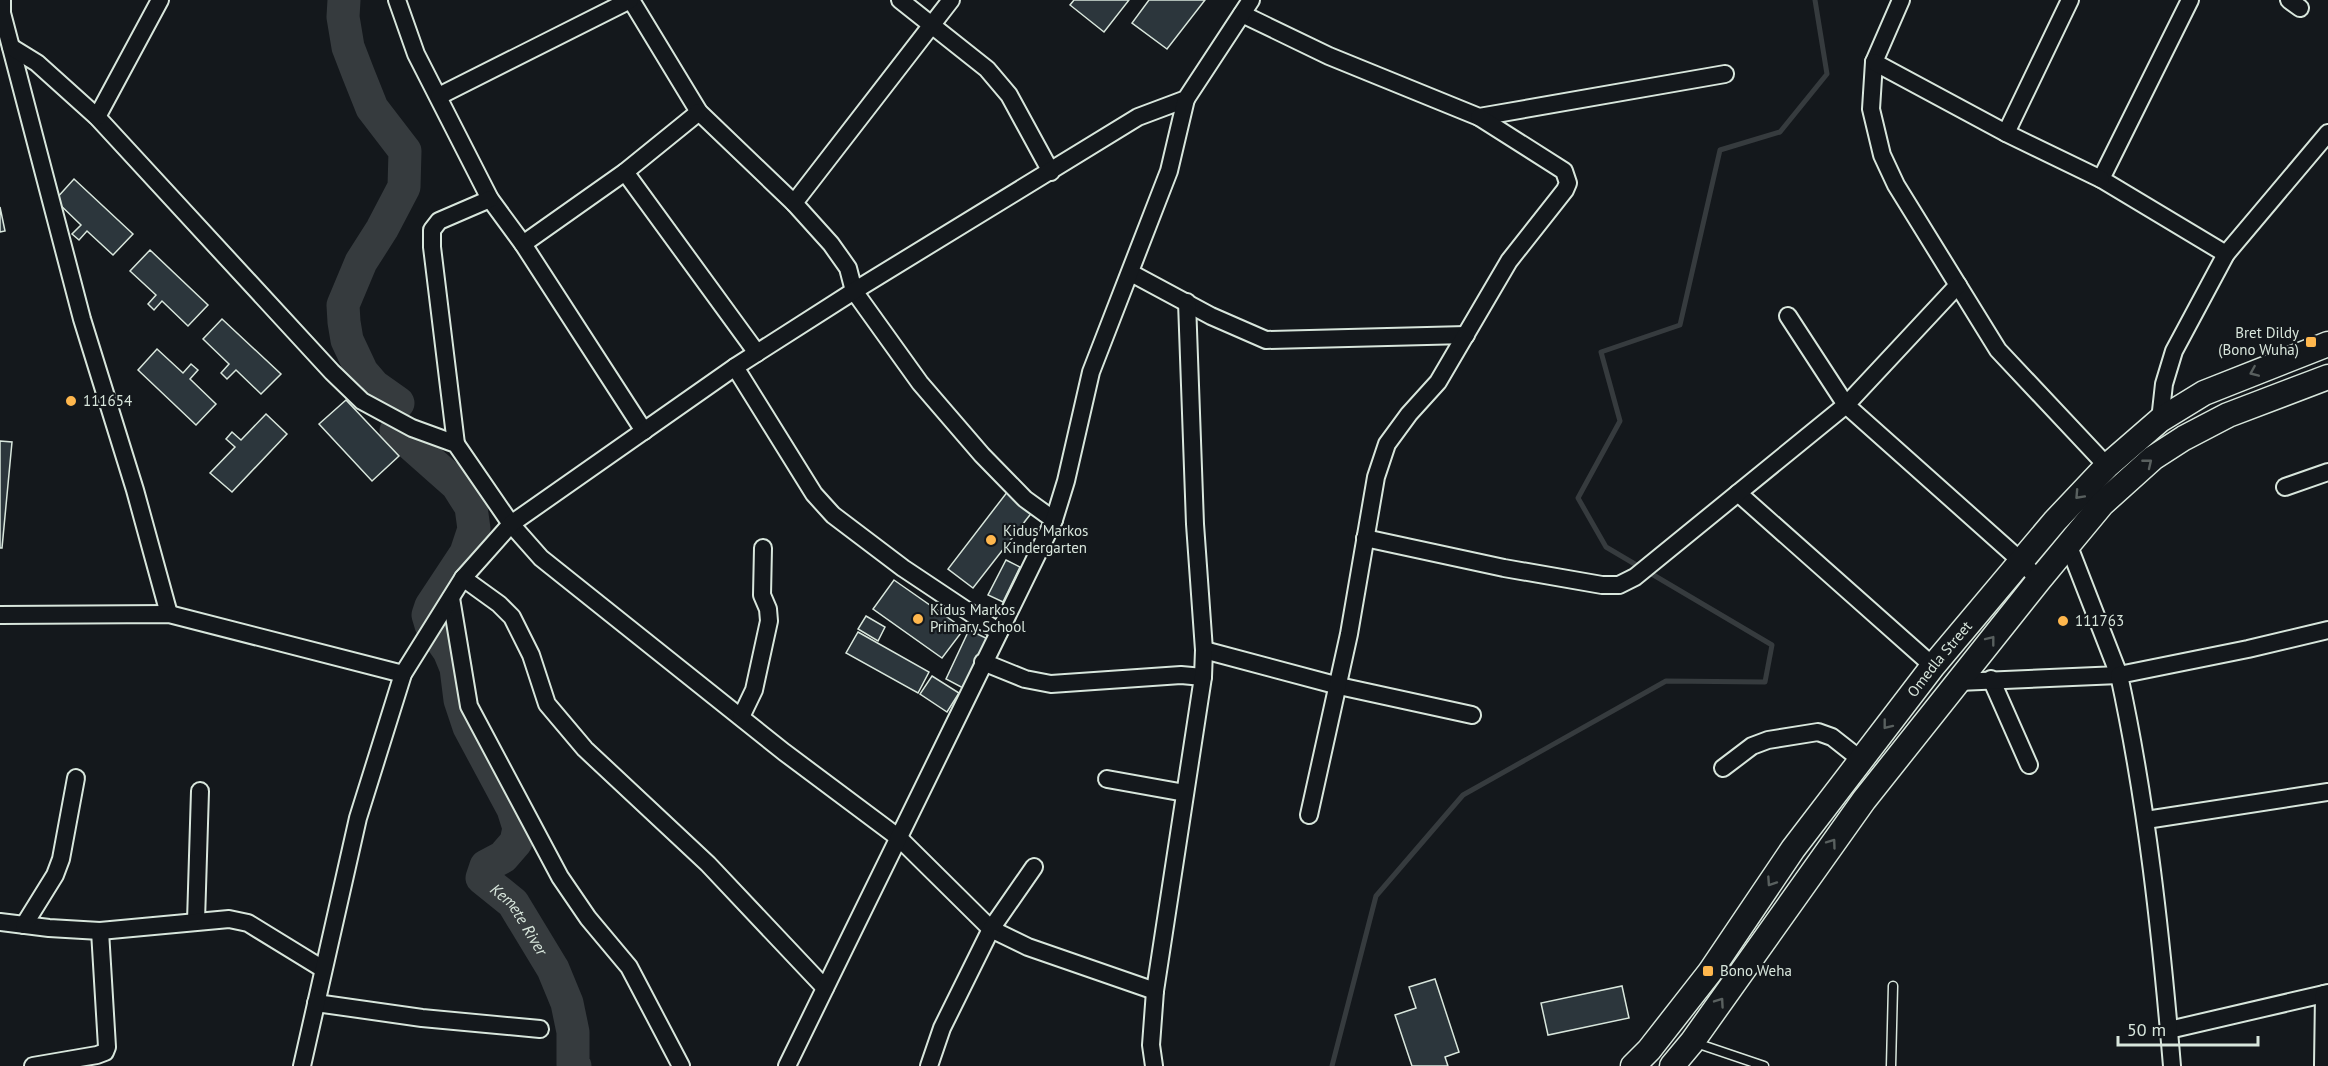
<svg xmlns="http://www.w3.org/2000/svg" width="2328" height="1066" viewBox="0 0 2328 1066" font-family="'PT Sans',sans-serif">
<rect width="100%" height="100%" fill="#14181c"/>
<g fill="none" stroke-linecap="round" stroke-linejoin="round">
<!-- stream -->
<path stroke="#363b3e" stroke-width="5" d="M1332 1066 1376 896 1463 795 1666 681 1765 682 1772 645 1606 547 1578 498 1620 421 1601 352 1680 325 1720 150 1780 132 1827 74 1815 0"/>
<!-- river -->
<g stroke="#363b3e" stroke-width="33">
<path d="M344 0 343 17 348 47 358 73 372 108 405 151 404 187 382 229 361 262 343 305 344 322 347 340 362 372 374 386 398 403"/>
<path d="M396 431 457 485 471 507 474 529 466 553 431 606 428 615 431 625"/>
<path id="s1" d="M435 631 449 651 456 668 460 700 469 727 513 809 519 828 516 842 503 857 486 866 482 878 513 903 553 969 567 1003 573 1032V1064L575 1066"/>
</g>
</g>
<!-- building -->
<g fill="#2c363c" stroke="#d8e6dc" stroke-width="1.5">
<path d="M1074 0H1129L1104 32 1070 5Z"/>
<path d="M1149 0H1205L1167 49 1132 23Z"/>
<path d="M74 179 133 234 113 255 87 231 79 240 72 234 81 225 55 200Z"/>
<path d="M0 207 5 231 0 232Z"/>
<path d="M150 250 208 305 188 326 162 301 154 310 148 304 156 295 130 271Z"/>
<path d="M222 319 281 374 261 394 236 370 227 379 221 373 229 364 203 339Z"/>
<path d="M157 349 183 373 191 364 198 370 190 379 216 404 196 425 138 370Z"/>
<path d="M346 400 399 456 372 481 319 424Z"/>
<path d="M266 414 287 434 232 492 210 473 235 447 226 439 232 432 241 440Z"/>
<path d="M0 441 12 442 2 548H0Z"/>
<path d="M1008 491 1033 511 973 588 948 569Z"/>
<path d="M1006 560 1020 567 1003 602 988 595Z"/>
<path d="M894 580 964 629 942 658 873 609Z"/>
<path d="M866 616 885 627 878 641 858 629Z"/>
<path d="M969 630 988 639 963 688 946 679Z"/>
<path d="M858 632 929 672 918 693 846 653Z"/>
<path d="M932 676 959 693 947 712 920 694Z"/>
<path d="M1435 979 1459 1052 1445 1057 1448 1066H1412L1395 1015 1416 1008 1409 987Z"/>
<path d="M1622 986 1629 1018 1548 1035 1541 1003Z"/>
</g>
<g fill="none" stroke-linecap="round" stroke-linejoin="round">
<defs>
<g id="service">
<path d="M1693 1042 1764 1066"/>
<path d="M1891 1066 1893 986"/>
</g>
<g id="minor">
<path d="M2 0V13L82 319 135 490 169 614"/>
<path d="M397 0 416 54 490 199 523 244 644 431"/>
<path d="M631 0 699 112 794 203 831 244 848 268 854 291 920 383 982 455 1025 499 1054 520"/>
<path d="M900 0 987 69 1009 95 1051 172"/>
<path d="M1901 0 1874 62 1871 109 1882 155 1896 185 1998 350 2107 466"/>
<path d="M2190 0 2101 179 2226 254"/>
<path d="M2289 0 2300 8"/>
<path d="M1242 14 1329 56 1479 117 1725 74"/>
<path d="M11 47 37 63 97 117 332 372 362 401 412 428 456 444 511 524 541 558 784 752 899 838 991 929 1028 947 1155 991"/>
<path d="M1874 62 2006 133 2070 0"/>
<path d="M439 96 630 0"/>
<path d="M97 117 160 0"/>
<path d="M2006 133 2101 179"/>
<path d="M625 172 757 353"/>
<path d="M794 203 951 0"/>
<path d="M523 244 625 172 699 112"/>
<path d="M1131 273 1211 316 1266 340 1466 335"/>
<path d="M1788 316 1846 405 2021 561 2039 580"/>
<path d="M735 367 814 494 833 515 903 568 999 632"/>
<path d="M2160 420 2164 384 2174 351 2226 254 2328 133"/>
<path d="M456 444 432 247V230L439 221 490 199"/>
<path d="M2285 487 2328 472"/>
<path d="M1738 493 1933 666"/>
<path d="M1365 538 1504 568 1602 585H1619L1635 577 1846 405 1958 285"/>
<path d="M463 578 499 604 512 617 531 655 547 704 585 749 708 864 825 988"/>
<path d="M451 598 469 706 560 877 588 918 629 967 681 1066"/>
<path d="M0 615 169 614 403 674"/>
<path d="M1204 650 1339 686 1472 715"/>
<path d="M983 662 1025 679 1051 684 1181 675 1203 677"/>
<path d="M1991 679 2029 765"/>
<path d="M1958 682 2119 675 2068 544"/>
<path d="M741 717 754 690 769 621 768 609 762 595 763 548"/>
<path d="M1723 768 1752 746 1768 740 1818 732 1832 737 1860 759"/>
<path d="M1107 779 1185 793"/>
<path d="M1309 815 1349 634 1376 477 1387 444 1409 414 1438 382 1509 261 1565 190 1568 183 1564 171 1479 117"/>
<path d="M2146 820 2328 792"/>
<path d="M196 921 200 791"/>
<path d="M0 922 49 928 100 931 229 919 248 923 323 969"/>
<path d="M24 925 55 875 61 859 76 778"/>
<path d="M316 1003 422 1018 540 1029"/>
<path d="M2169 1030 2324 994"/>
<path d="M33 1066 97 1055 105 1052 107 1047 100 931"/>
<path d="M302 1066 358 818 403 674 463 578 511 524 735 367 854 291 1138 117 1186 99 1251 0"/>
<path d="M787 1066 1054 520 1066 481 1091 372 1169 171 1186 99"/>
<path d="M929 1066 942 1028 991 929 1034 867"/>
<path d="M1154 1066 1151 1045 1155 991 1203 677 1204 650 1195 524 1187 302"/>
<path d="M2172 1066C2161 935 2147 804 2119 675L2248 649 2328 630"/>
<path d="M2323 1066 2324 994 2328 993"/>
</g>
<g id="secondary">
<path id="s2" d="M1633 1066 1649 1050 1710 972 1793 849 1933 666 2055 521 2107 466 2160 420 2204 393 2328 344"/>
<path d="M1672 1066 1692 1042 1864 800 2039 580 2102 504 2153 458 2184 438 2228 415 2328 377"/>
</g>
</defs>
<!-- service casing -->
<use href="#service" stroke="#d8e6dc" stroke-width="11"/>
<!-- minor casing -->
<use href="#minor" stroke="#d8e6dc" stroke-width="20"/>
<!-- secondary casing -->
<use href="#secondary" stroke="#d8e6dc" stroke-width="27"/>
<!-- service -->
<use href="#service" stroke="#14181c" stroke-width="8"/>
<!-- minor -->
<use href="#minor" stroke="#14181c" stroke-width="16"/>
<!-- secondary -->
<use href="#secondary" stroke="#14181c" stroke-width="24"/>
</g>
<!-- one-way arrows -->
<defs><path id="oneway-chevron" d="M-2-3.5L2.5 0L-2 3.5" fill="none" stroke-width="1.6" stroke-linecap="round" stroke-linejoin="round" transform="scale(1.5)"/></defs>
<g stroke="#59605f">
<use href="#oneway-chevron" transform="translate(2254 372) rotate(157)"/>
<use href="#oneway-chevron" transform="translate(2148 463) rotate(-39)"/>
<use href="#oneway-chevron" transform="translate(2079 495) rotate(133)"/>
<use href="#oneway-chevron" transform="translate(1991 640) rotate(-52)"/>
<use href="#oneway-chevron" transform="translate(1887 725) rotate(128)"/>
<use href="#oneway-chevron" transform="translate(1832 843) rotate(-54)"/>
<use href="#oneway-chevron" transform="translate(1771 882) rotate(124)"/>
<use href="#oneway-chevron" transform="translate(1720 1002) rotate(-55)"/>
</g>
<!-- markers -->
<g fill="#ffb74d" stroke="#14181c" stroke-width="2">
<rect x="2305" y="336" width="12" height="12" rx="3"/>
<circle cx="71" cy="401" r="6"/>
<circle cx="991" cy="540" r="6"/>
<circle cx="918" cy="619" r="6"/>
<circle cx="2063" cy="621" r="6"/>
<rect x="1702" y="965" width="12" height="12" rx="3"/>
</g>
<g text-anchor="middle" stroke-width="4.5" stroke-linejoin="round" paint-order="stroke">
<!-- poi labels -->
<g font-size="15" fill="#d8e6dc" stroke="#14181c" text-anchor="start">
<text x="2299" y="338" text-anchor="end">Bret Dildy<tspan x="2299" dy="17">(Bono Wuha)</tspan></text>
<text x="83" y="406">111654</text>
<text x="1003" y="536">Kidus Markos<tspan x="1003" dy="17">Kindergarten</tspan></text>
<text x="930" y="615">Kidus Markos<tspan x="930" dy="17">Primary School</tspan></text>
<text x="2075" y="626">111763</text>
<text x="1720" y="976">Bono Weha</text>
</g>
<!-- street labels -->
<g font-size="15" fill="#d8e6dc" stroke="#14181c">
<text dy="5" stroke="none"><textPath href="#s2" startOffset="510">Omedla Street</textPath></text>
</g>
<!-- water labels -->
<g font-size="16" font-style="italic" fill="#d8e6dc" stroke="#14181c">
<text dy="6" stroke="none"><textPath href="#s1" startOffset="339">Kemete River</textPath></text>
</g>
</g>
<!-- scale -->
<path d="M2118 1036v9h140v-9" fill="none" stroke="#d8e6dc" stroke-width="3"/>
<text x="2127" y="1036" font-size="18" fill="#d8e6dc" stroke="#14181c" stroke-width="4.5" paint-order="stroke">50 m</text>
</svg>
